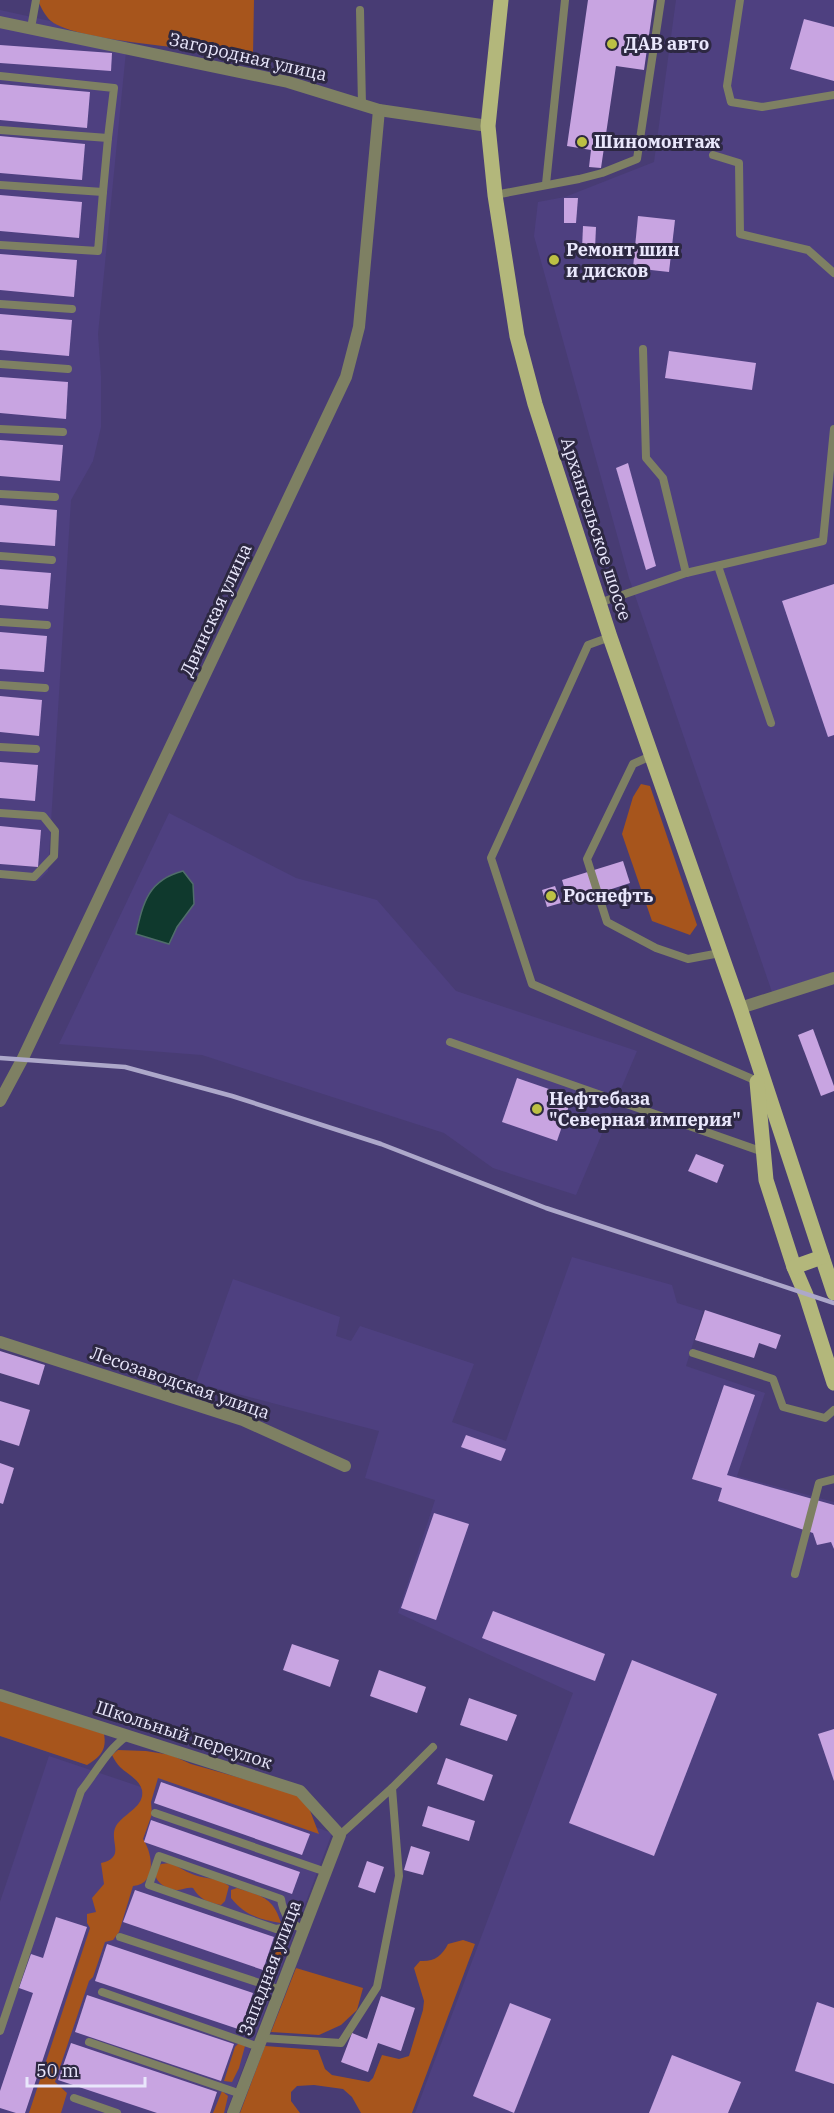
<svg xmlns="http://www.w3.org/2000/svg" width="834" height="2113" viewBox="0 0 834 2113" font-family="'IBM Plex Serif',serif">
<rect width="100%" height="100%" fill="#483c74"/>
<!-- built -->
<g fill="#4e4080">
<path d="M676 0H834V972L772 992 629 578 534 236 538 202 565 197 654 162Z"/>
<path d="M0 10 50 21 71 31 127 41 98 334 101 376V427L93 461 71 500 48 871 38 881 0 878Z"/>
<path d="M169 813 296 878 377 900 456 991 637 1051 576 1195 493 1168 444 1133 202 1055 59 1044Z"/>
<path d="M572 1257 672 1285 677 1303 703 1311 686 1366 765 1393 737 1476 834 1502V2113H415L573 1693 398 1613 435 1500 365 1478 379 1431 196 1383 233 1279 340 1317 336 1336 351 1341 360 1326 474 1364 452 1422 506 1441Z"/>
<path d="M49 1756 147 1789 37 2113H0V1902Z"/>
<path d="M158 1771 332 1833 226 2113H44Z"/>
</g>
<!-- green -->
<g fill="#a7551c">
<path d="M40 0H254L253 55C214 50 76 42 51 21 45 16 41 7 38 1Z"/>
<path d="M641 784 650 786 697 925 690 935 652 921 622 834 633 797Z"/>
<path d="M0 1700 104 1734C107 1750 100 1757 87 1765L0 1736Z"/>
<path d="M118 1750 146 1751 171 1755 191 1764 297 1794 309 1808 319 1834 158 1778 151 1802 152 1814 143 1839C153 1854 157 1884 133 1886L119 1932 113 1940 105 1942 93 1977 89 1981 55 2082 67 2093 61 2113H29L90 1928 87 1923V1914L96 1912 92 1898 104 1884 101 1863C127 1857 108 1841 116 1826 124 1813 145 1807 142 1790 139 1779 127 1774 120 1767 117 1764 114 1759 112 1755Z"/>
<path d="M170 1863C178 1866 184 1871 192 1874 206 1880 215 1876 229 1886L225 1901 221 1905C208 1902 200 1900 193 1888 187 1887 183 1890 178 1890 170 1890 153 1883 156 1872 156 1871 160 1865 161 1864Z"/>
<path d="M237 1888C261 1896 273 1897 281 1923 261 1920 244 1915 231 1898V1890Z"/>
<path d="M280 1934 286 1938 281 1960 273 1974 264 1977Z"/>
<path d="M463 1940 475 1944 412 2113H361L352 2097 343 2089 314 2085 297 2086 291 2092V2101L300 2113H240L265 2046 318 2050 325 2069 332 2075 369 2082 373 2078 382 2055 399 2059 409 2056 423 2010 424 2001 414 1968 420 1961C434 1962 442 1956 448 1944Z"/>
<path d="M296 1968 363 1988 357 2010 341 2025 319 2035 271 2032Z"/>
<path d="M259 1988 265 1993 260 2015 252 2028 243 2032Z"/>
<path d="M239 2043 245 2046 239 2068 232 2082 224 2081 235 2047Z"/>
<path d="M222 2091 228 2096 224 2113H213Z"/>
</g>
<!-- water -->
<path fill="#0f392d" stroke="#506d6b" stroke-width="1.5" d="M183 871 193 884 194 904 177 927 169 944 136 934C143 903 148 880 183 871Z"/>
<!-- building -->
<g fill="#c8a4e1">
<path d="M588 0H654L644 70 616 66 601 168 589 167 591 150 567 146Z"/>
<path d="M804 19 834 27V81L790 69Z"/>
<path d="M0 45 112 53 111 71 0 63Z"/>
<path d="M0 84 90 92 87 128 0 120Z"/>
<path d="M0 136 85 144 82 180 0 173Z"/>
<path d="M0 195 82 202 79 238 0 231Z"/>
<path d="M564 198H578L576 223H564Z"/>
<path d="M638 216 675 220 669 272 633 268Z"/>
<path d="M583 226 596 227 595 249H582Z"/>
<path d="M0 254 77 260 74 297 0 290Z"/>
<path d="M0 314 72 320 69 356 0 350Z"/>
<path d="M669 351 756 363 752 390 665 378Z"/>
<path d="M0 377 68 382 66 419 0 413Z"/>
<path d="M0 440 63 445 60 481 0 476Z"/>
<path d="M628 463 656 566 646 570 616 468Z"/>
<path d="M0 505 57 510 55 546 0 542Z"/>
<path d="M0 569 51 573 48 609 0 605Z"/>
<path d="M834 584V735L828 737 782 601Z"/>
<path d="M0 632 47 636 44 672 0 669Z"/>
<path d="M0 696 42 700 39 736 0 732Z"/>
<path d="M0 762 38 765 35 801 0 798Z"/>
<path d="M0 826 41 830 38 867 0 864Z"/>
<path d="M623 861 630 883 569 903 562 880Z"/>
<path d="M555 886 561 903 547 907 542 890Z"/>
<path d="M813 1029 834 1086V1091L821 1096 798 1035Z"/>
<path d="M517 1078 572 1097 557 1141 502 1122Z"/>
<path d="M696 1154 724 1165 717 1183 688 1171Z"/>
<path d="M705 1310 781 1335 776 1349 759 1343 754 1358 695 1340Z"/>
<path d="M0 1351 45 1365 39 1385 0 1373Z"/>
<path d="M724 1385 755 1395 727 1475 834 1505V1549L831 1542 817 1545 813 1533 718 1501 722 1488 692 1479Z"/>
<path d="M0 1401 30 1410 19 1446 0 1440Z"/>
<path d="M466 1435 506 1449 501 1461 461 1447Z"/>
<path d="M0 1463 14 1468 3 1504 0 1503Z"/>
<path d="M434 1513 469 1524 436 1620 401 1608Z"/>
<path d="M493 1611 605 1654 595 1681 482 1638Z"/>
<path d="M292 1644 339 1660 330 1687 283 1670Z"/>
<path d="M632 1660 717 1694 654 1856 569 1823Z"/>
<path d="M379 1670 426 1687 417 1713 370 1696Z"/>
<path d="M469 1698 517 1715 507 1741 460 1725Z"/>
<path d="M834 1729V1781L818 1734Z"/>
<path d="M446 1758 493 1775 484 1801 437 1784Z"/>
<path d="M161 1782 310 1834 302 1855 154 1803Z"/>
<path d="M428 1806 475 1821 469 1841 422 1826Z"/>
<path d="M151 1820 300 1872 292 1894 144 1842Z"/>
<path d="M411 1846 430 1852 423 1875 404 1870Z"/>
<path d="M367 1861 384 1867 375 1893 358 1887Z"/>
<path d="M135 1890 274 1937 263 1970 123 1922Z"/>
<path d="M56 1917 87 1927 25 2113H16L0 2108V2091L33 1993 19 1988 31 1954 43 1958Z"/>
<path d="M107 1944 253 1993 241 2030 95 1981Z"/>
<path d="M87 1995 234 2044 221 2081 75 2032Z"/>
<path d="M381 1996 415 2008 401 2051 378 2043 368 2072 341 2062 352 2033 367 2039Z"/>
<path d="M817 2002 834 2008V2084L795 2071Z"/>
<path d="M510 2003 551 2019 514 2113 473 2096Z"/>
<path d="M71 2043 217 2092 210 2113H157L58 2080Z"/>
<path d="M672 2055 741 2082 728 2113H649Z"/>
</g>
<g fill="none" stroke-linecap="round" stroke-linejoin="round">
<!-- lane -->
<g stroke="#7e8063" stroke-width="8">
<path d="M740 0 727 86 731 102 762 107 834 95"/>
<path d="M360 10 362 105"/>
<path d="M31 28 36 0"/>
<path d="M0 76 114 88 108 138"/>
<path d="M0 130 108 138 103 192"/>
<path d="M713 155 739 163 740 234 808 250 834 273"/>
<path d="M546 184 565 0"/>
<path d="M0 185 103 192 98 251 0 245"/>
<path d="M495 195 579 179 602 173 637 159 661 0"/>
<path d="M0 304 72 309"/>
<path d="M643 349 646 458 663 478 686 573"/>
<path d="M0 364 68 369"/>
<path d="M0 429 63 432"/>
<path d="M0 494 55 497"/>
<path d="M0 556 52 560"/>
<path d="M718 566 771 723"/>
<path d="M599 603 686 573 823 541 834 429"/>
<path d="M0 622 47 625"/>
<path d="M610 637 588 645 491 858 532 984 757 1081"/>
<path d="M0 685 45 688"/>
<path d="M0 747 36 749"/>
<path d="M651 756 633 764 587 859 607 922 656 948 688 959 720 953"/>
<path d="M0 813 43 816 55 831 54 856 34 877 0 874"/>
<path d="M450 1042 763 1152"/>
<path d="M693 1353 773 1379 783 1407 825 1418 834 1410"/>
<path d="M795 1574 819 1483 834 1479"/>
<path d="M392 1788 433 1747"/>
<path d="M155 1813 326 1872"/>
<path d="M294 1926 276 1929 149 1885 159 1856 281 1899C283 1914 290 1924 304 1930"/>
<path d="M120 1937 281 1990"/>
<path d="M102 1992 259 2047"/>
<path d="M0 2031 81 1791C97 1771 107 1750 127 1736"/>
<path d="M262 2038 341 2043 377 1987 399 1876 392 1788 340 1835"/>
<path d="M89 2042 241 2094"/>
<path d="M74 2098 117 2113"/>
</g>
<!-- street -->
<g stroke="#7e8063" stroke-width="12">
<path d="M0 22 288 82 379 110 488 126"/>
<path d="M740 1008 834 978"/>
<path d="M0 1101 23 1058 346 377 359 327 379 110"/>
<path d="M0 1342 243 1420 345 1466"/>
<path d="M0 1695 300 1791 340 1835 233 2113"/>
</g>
<!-- primary -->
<g stroke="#b3b77b" stroke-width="15">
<path d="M501 0 488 126 495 195 517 336 535 404 610 637 740 1008 834 1293"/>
<path d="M757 1082 766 1180 794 1267 806 1295 834 1383"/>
<path d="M794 1267 822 1257"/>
</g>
<!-- rail -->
<path stroke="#ada8ca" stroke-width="4.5" d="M0 1058 125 1067 232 1096 381 1144 546 1208 834 1303"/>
</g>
<!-- markers -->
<g fill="#bcc044" stroke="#2d2842" stroke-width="2">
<circle cx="612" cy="44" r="6"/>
<circle cx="582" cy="142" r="6"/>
<circle cx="554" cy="260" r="6"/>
<circle cx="551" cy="896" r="6"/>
<circle cx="537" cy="1109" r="6"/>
</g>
<g text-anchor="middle" stroke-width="6" stroke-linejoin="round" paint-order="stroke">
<!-- poi labels -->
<g font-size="18" font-weight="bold" fill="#e9e7fc" stroke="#2d2842" text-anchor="start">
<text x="624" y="50">ДАВ авто</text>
<text x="594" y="148">Шиномонтаж</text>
<text x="566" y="256">Ремонт шин<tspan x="566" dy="21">и дисков</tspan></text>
<text x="563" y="902">Роснефть</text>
<text x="549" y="1105">Нефтебаза<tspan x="549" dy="21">"Северная империя"</tspan></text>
</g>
<!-- street labels -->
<g font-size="18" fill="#e9e7fc" stroke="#2d2842">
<text transform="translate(248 57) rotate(13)" y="6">Загородная улица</text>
<text transform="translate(596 529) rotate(72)" y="6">Архангельское шоссе</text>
<text transform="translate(216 610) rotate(-65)" y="6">Двинская улица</text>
<text transform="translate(180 1383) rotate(19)" y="6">Лесозаводская улица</text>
<text transform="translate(184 1735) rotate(18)" y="6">Школьный переулок</text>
<text transform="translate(270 1968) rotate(-69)" y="6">Западная улица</text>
</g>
</g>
<!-- scale -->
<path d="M27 2077v9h118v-9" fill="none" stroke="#e9e7fc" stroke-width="3"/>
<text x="36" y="2077" font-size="18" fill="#e9e7fc" stroke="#2d2842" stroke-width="4.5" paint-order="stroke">50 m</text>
</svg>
